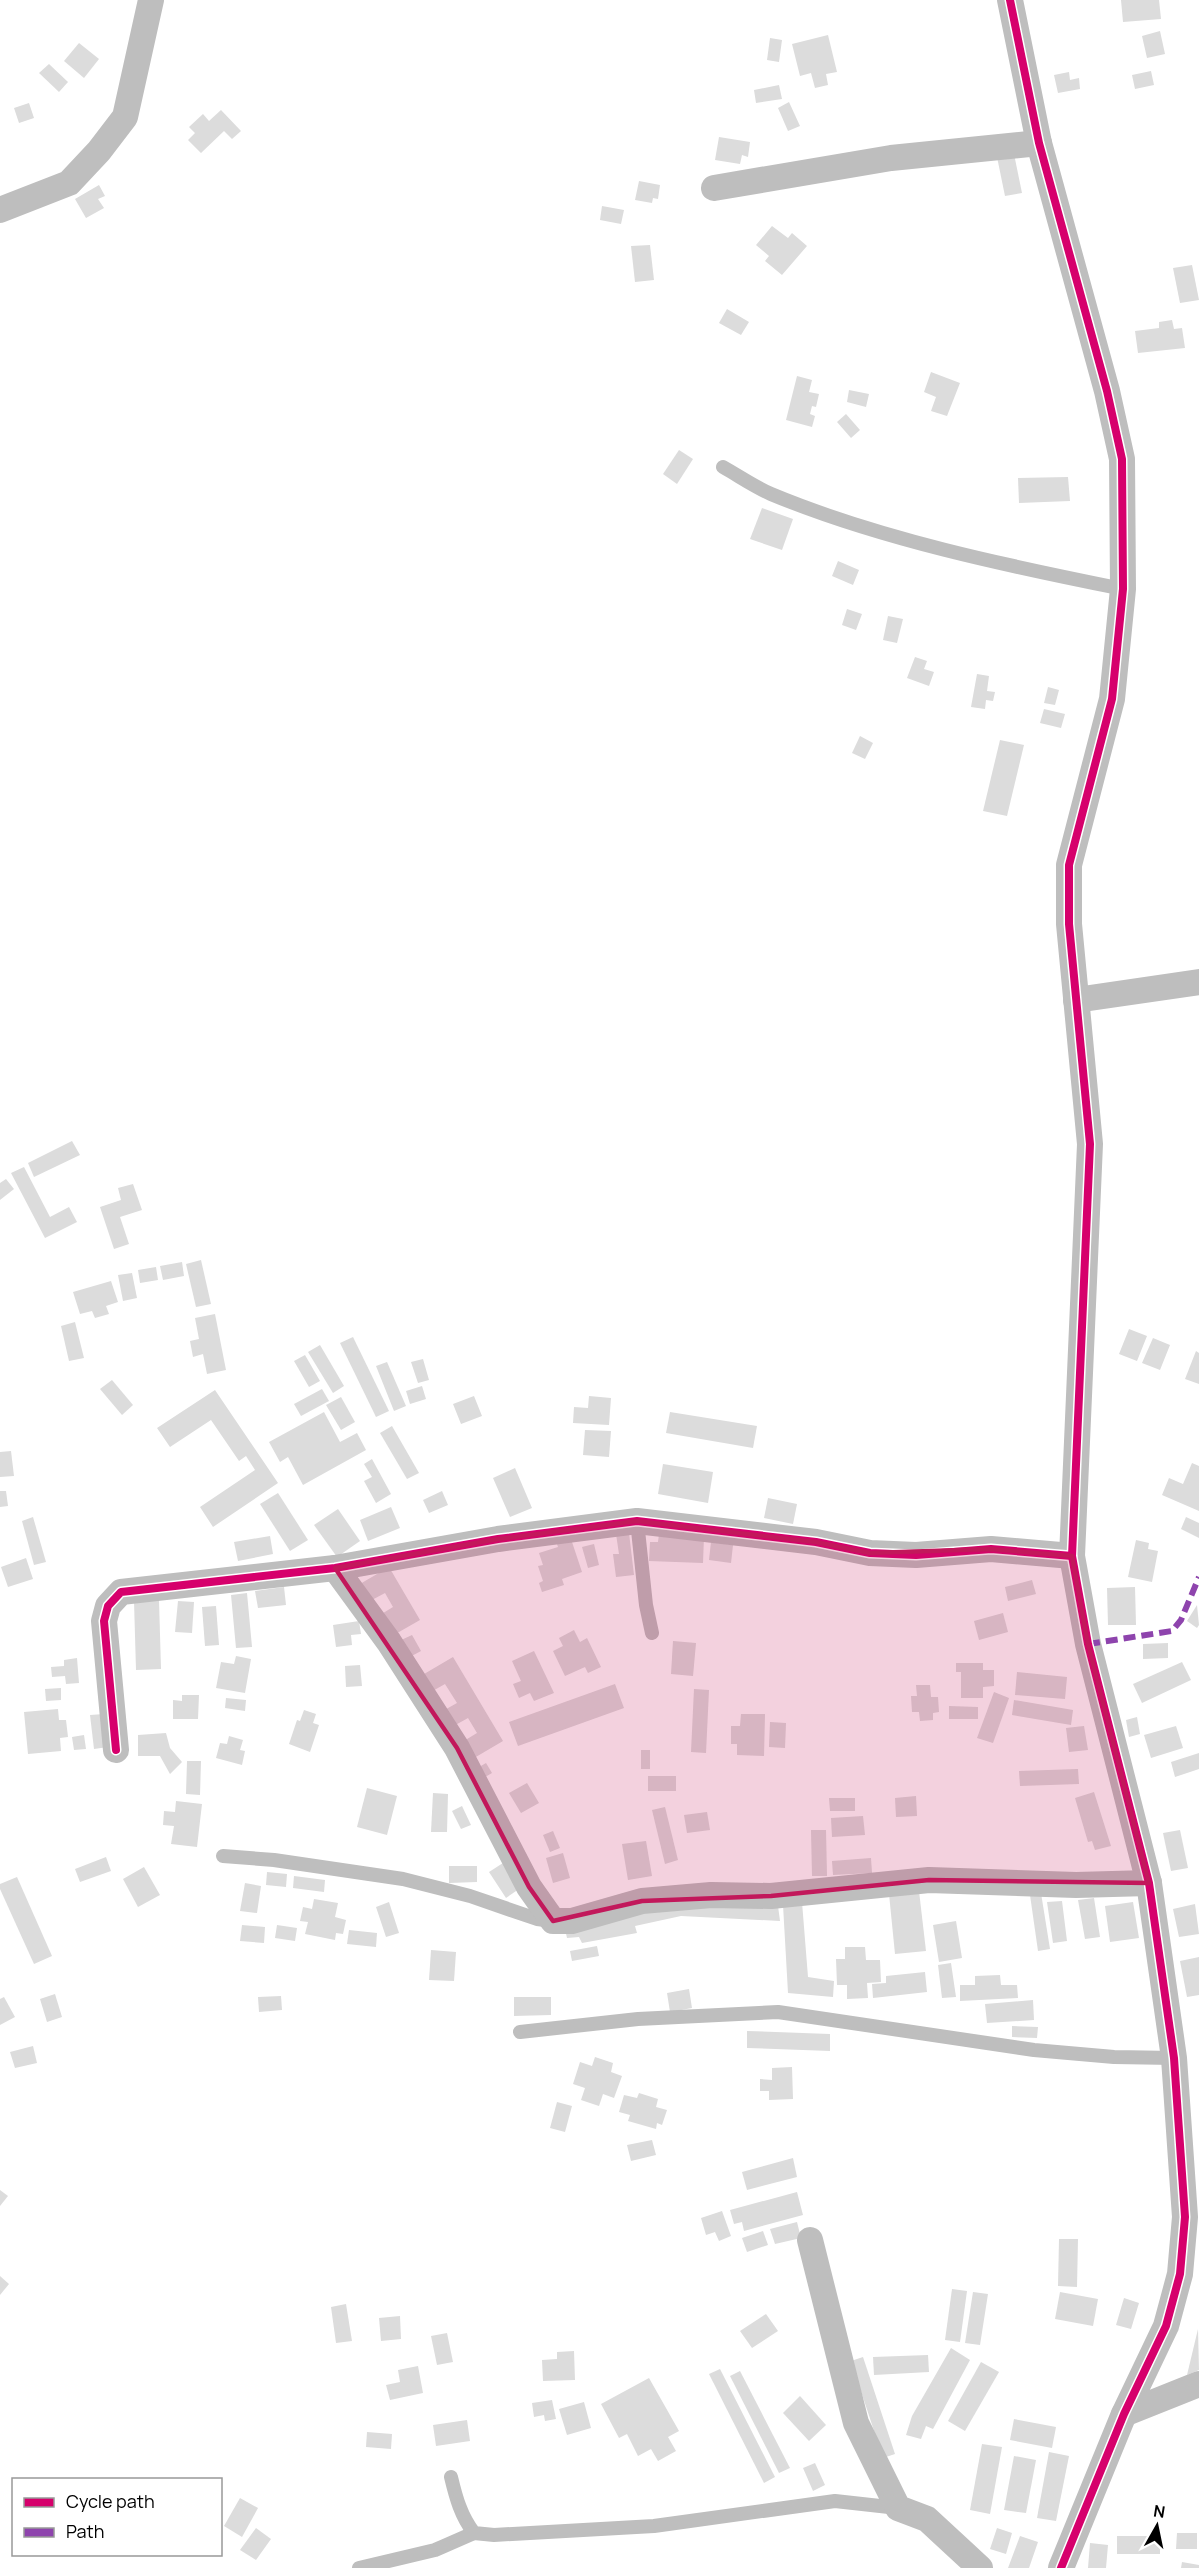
<svg xmlns="http://www.w3.org/2000/svg" width="1199" height="2568" viewBox="0 0 1199 2568" font-family="Manrope,sans-serif">
<rect width="100%" height="100%" fill="#fff"/>
<!-- building -->
<g fill="#dcdcdc">
<path d="M1121 0H1159L1161 19 1123 22Z"/>
<path d="M1160 31 1165 54 1147 58 1142 36Z"/>
<path d="M828 35 837 72 826 74 828 85 815 88 811 73 800 76 792 44Z"/>
<path d="M770 38 782 40 779 62 767 60Z"/>
<path d="M79 43 99 59 84 78 64 61Z"/>
<path d="M49 64 68 82 59 92 39 73Z"/>
<path d="M1151 71 1154 85 1135 89 1132 75Z"/>
<path d="M1069 72 1070 80 1079 78 1080 89 1058 93 1054 75Z"/>
<path d="M779 85 782 99 756 103 754 90Z"/>
<path d="M789 102 800 126 788 131 778 108Z"/>
<path d="M29 103 34 118 19 123 14 108Z"/>
<path d="M221 110 241 131 232 139 224 131 201 153 188 140 195 133 189 127 203 114 209 121Z"/>
<path d="M719 137 750 142 748 157 742 155 740 164 715 160Z"/>
<path d="M1014 154 1022 193 1005 196 997 157Z"/>
<path d="M639 181 660 185 658 199 653 198 652 203 635 200Z"/>
<path d="M99 185 105 196 98 199 104 208 86 218 75 199Z"/>
<path d="M602 206 624 210 621 224 600 220Z"/>
<path d="M772 226 788 238 792 233 807 246 782 275 765 261 769 256 756 245Z"/>
<path d="M650 245 654 280 635 282 631 246Z"/>
<path d="M1192 265 1199 300 1180 303 1173 268Z"/>
<path d="M727 309 749 322 741 335 719 323Z"/>
<path d="M1172 320 1174 329 1182 328 1185 348 1138 353 1135 331 1159 328V322Z"/>
<path d="M931 372 960 383 947 416 931 411 936 397 924 392Z"/>
<path d="M797 376 812 380 809 392 819 394 816 407 812 406 810 414 815 416 812 427 786 420Z"/>
<path d="M849 390 869 394 866 407 847 402Z"/>
<path d="M846 414 860 430 851 438 837 422Z"/>
<path d="M679 450 693 459 677 484 663 474Z"/>
<path d="M1068 477 1070 501 1019 503 1018 478Z"/>
<path d="M762 508 793 519 782 550 750 539Z"/>
<path d="M838 561 859 570 853 585 832 576Z"/>
<path d="M847 609 862 614 856 630 842 625Z"/>
<path d="M888 616 903 619 897 643 883 640Z"/>
<path d="M915 657 927 661 924 669 934 672 929 686 907 678Z"/>
<path d="M977 674 989 676 987 691 995 692 993 701 986 700 985 709 971 707Z"/>
<path d="M1048 687 1059 690 1055 705 1044 703Z"/>
<path d="M1044 709 1065 714 1061 728 1040 723Z"/>
<path d="M860 736 873 743 865 759 852 753Z"/>
<path d="M1000 740 1024 745 1007 816 983 811Z"/>
<path d="M72 1141 80 1155 34 1177 28 1163Z"/>
<path d="M24 1167 50 1217 69 1207 77 1222 45 1238 11 1173Z"/>
<path d="M6 1179 14 1189 0 1200V1183Z"/>
<path d="M133 1184 142 1210 120 1217 129 1244 114 1249 100 1207 121 1200 118 1188Z"/>
<path d="M201 1260 211 1304 196 1307 186 1264Z"/>
<path d="M182 1262 184 1276 163 1280 160 1266Z"/>
<path d="M156 1267 158 1280 140 1283 138 1270Z"/>
<path d="M132 1273 137 1298 123 1301 118 1275Z"/>
<path d="M111 1281 118 1302 106 1306 109 1314 95 1318 92 1311 80 1314 73 1292Z"/>
<path d="M215 1314 226 1370 207 1374 203 1354 193 1357 190 1341 199 1339 195 1318Z"/>
<path d="M75 1322 84 1358 69 1361 61 1326Z"/>
<path d="M1129 1329 1147 1336 1137 1361 1119 1354Z"/>
<path d="M353 1337 389 1411 376 1417 340 1343Z"/>
<path d="M1153 1338 1170 1345 1160 1370 1142 1363Z"/>
<path d="M320 1345 344 1386 333 1393 308 1352Z"/>
<path d="M1196 1351 1199 1353V1384L1185 1379Z"/>
<path d="M305 1355 320 1381 309 1387 294 1361Z"/>
<path d="M423 1359 429 1380 418 1383 411 1362Z"/>
<path d="M387 1362 406 1406 394 1411 376 1366Z"/>
<path d="M112 1380 133 1405 122 1415 100 1389Z"/>
<path d="M422 1386 426 1399 410 1404 406 1391Z"/>
<path d="M322 1389 329 1401 301 1416 294 1404Z"/>
<path d="M215 1390 278 1483 213 1527 200 1507 255 1470 246 1456 239 1461 211 1420 170 1447 157 1428Z"/>
<path d="M474 1396 482 1416 461 1424 453 1404Z"/>
<path d="M589 1396 611 1398 609 1425 573 1423 574 1407 588 1408Z"/>
<path d="M341 1397 355 1422 341 1430 326 1405Z"/>
<path d="M324 1412 340 1442 357 1433 366 1450 303 1485 288 1457 280 1462 269 1442Z"/>
<path d="M670 1412 757 1426 753 1448 666 1433Z"/>
<path d="M392 1426 419 1473 407 1479 380 1433Z"/>
<path d="M585 1430 611 1431 609 1457 583 1455Z"/>
<path d="M11 1451 14 1476 0 1477V1452Z"/>
<path d="M372 1459 391 1494 376 1503 364 1481 372 1477 364 1464Z"/>
<path d="M1192 1463 1199 1466V1511L1162 1495 1169 1478 1183 1484Z"/>
<path d="M663 1464 713 1472 708 1503 658 1494Z"/>
<path d="M515 1468 532 1508 510 1517 493 1478Z"/>
<path d="M0 1491H6L8 1506 0 1507Z"/>
<path d="M442 1491 448 1505 429 1513 423 1500Z"/>
<path d="M278 1493 308 1540 290 1551 260 1504Z"/>
<path d="M768 1498 797 1504 793 1524 764 1518Z"/>
<path d="M391 1507 400 1528 368 1541 360 1520Z"/>
<path d="M338 1509 360 1541 337 1557 314 1525Z"/>
<path d="M33 1517 46 1562 34 1565 22 1521Z"/>
<path d="M1186 1517 1199 1523V1538L1181 1529Z"/>
<path d="M629 1533 634 1575 616 1577 613 1554H619L616 1534Z"/>
<path d="M659 1534 704 1536 703 1563 649 1561 650 1542H658Z"/>
<path d="M270 1536 273 1554 238 1561 234 1542Z"/>
<path d="M571 1539 582 1572 562 1579 564 1585 542 1592 539 1583 543 1581 538 1566 543 1565 539 1553 558 1547 557 1544Z"/>
<path d="M1136 1540 1149 1543 1148 1549 1158 1551 1152 1582 1128 1577Z"/>
<path d="M711 1542 733 1545 731 1563 709 1560Z"/>
<path d="M594 1544 599 1565 588 1568 582 1547Z"/>
<path d="M26 1558 33 1579 8 1587 1 1567Z"/>
<path d="M389 1567 420 1620 392 1636 380 1615 393 1607 385 1593 370 1601 360 1584Z"/>
<path d="M1032 1580 1036 1594 1008 1601 1005 1587Z"/>
<path d="M284 1587 286 1605 258 1608 255 1591Z"/>
<path d="M1135 1587 1136 1625H1108L1107 1588Z"/>
<path d="M247 1593 252 1647 236 1648 231 1595Z"/>
<path d="M159 1600 161 1669 136 1670 134 1601Z"/>
<path d="M178 1601 194 1602 192 1633 175 1632Z"/>
<path d="M1197 1605 1199 1625 1197 1628 1187 1621Z"/>
<path d="M216 1606 219 1645 205 1646 202 1607Z"/>
<path d="M1003 1613 1008 1632 979 1640 974 1621Z"/>
<path d="M359 1621 361 1634 351 1635 352 1645 336 1647 333 1625Z"/>
<path d="M574 1630 580 1642 587 1638 601 1667 588 1673 585 1667 565 1676 553 1651 563 1646 559 1638Z"/>
<path d="M412 1635 421 1651 406 1659 397 1642Z"/>
<path d="M673 1641 696 1643 693 1676 671 1674Z"/>
<path d="M1168 1643V1658L1143 1659V1644Z"/>
<path d="M534 1651 554 1693 534 1701 530 1693 519 1698 513 1684 521 1681 512 1661Z"/>
<path d="M236 1656 251 1659 245 1693 216 1688 221 1662 234 1664Z"/>
<path d="M453 1657 503 1741 469 1761 459 1744 477 1733 468 1718 450 1728 441 1712 457 1703 445 1684 429 1693 419 1677Z"/>
<path d="M77 1658 79 1683 66 1684 65 1676 52 1677 51 1667 64 1666V1660Z"/>
<path d="M1182 1662 1191 1680 1142 1703 1133 1684Z"/>
<path d="M956 1663H983V1670H994V1686L983 1687V1698H961V1672H956Z"/>
<path d="M360 1665 362 1686 346 1687 345 1666Z"/>
<path d="M1017 1672 1067 1677 1065 1699 1015 1695Z"/>
<path d="M615 1684 624 1708 518 1746 509 1722Z"/>
<path d="M916 1685H930L931 1697H938L939 1712 933 1713V1720L920 1721 919 1712H912L911 1696H917Z"/>
<path d="M61 1688V1700L46 1701 45 1689Z"/>
<path d="M694 1689 709 1690 706 1753 691 1752Z"/>
<path d="M994 1692 1009 1698 993 1743 977 1738Z"/>
<path d="M182 1695H199L198 1719H173V1700L182 1701Z"/>
<path d="M226 1698 246 1700 245 1711 225 1708Z"/>
<path d="M1014 1700 1073 1710 1071 1725 1012 1715Z"/>
<path d="M949 1706 978 1707V1719H949Z"/>
<path d="M58 1709 59 1720H66L68 1737 60 1738 61 1751 28 1754 24 1712Z"/>
<path d="M304 1710 316 1714 313 1723 319 1725 310 1752 289 1744 297 1720 300 1721Z"/>
<path d="M104 1714 108 1747 94 1749 90 1715Z"/>
<path d="M741 1714H765L764 1756 737 1755V1744H731V1726H740Z"/>
<path d="M1137 1717 1140 1734 1129 1737 1126 1720Z"/>
<path d="M770 1722 786 1723 785 1748 769 1747Z"/>
<path d="M1084 1726 1088 1750 1069 1752 1066 1728Z"/>
<path d="M1176 1726 1183 1748 1151 1758 1144 1735Z"/>
<path d="M166 1733 170 1748 182 1762 170 1774 160 1756H138V1735Z"/>
<path d="M84 1735 86 1749 74 1750 72 1737Z"/>
<path d="M229 1736 243 1740 240 1750 245 1751 242 1765 216 1758 220 1743 227 1744Z"/>
<rect x="641" y="1750" width="9" height="19"/>
<path d="M1199 1753V1769L1175 1777 1171 1762Z"/>
<path d="M187 1761H201L200 1795 186 1794Z"/>
<path d="M486 1763 492 1773 480 1780 474 1770Z"/>
<path d="M1078 1769 1079 1784 1020 1786 1019 1771Z"/>
<rect x="648" y="1776" width="28" height="15"/>
<path d="M527 1783 539 1803 521 1813 509 1793Z"/>
<path d="M367 1788 397 1796 387 1835 357 1827Z"/>
<path d="M1094 1792 1111 1846 1095 1850 1092 1841 1088 1842 1075 1798Z"/>
<path d="M433 1793 448 1794 447 1832H431Z"/>
<path d="M916 1796 917 1816 896 1817 895 1798Z"/>
<path d="M829 1798H855V1811H830Z"/>
<path d="M176 1801 202 1804 197 1847 171 1844 174 1826 163 1825 164 1811 175 1812Z"/>
<path d="M462 1806 471 1825 461 1829 452 1811Z"/>
<path d="M665 1807 678 1860 665 1864 652 1810Z"/>
<path d="M707 1812 710 1830 687 1833 684 1815Z"/>
<path d="M863 1816 865 1835 832 1837 831 1818Z"/>
<path d="M811 1830H826L827 1876H812Z"/>
<path d="M1180 1830 1188 1868 1171 1871 1163 1833Z"/>
<path d="M553 1831 560 1848 550 1852 543 1835Z"/>
<path d="M646 1841 652 1876 628 1880 622 1844Z"/>
<path d="M563 1853 570 1878 553 1883 546 1858Z"/>
<path d="M106 1857 111 1871 80 1882 75 1869Z"/>
<path d="M871 1858 872 1873 833 1875 832 1861Z"/>
<path d="M503 1863 519 1889 506 1898 489 1872Z"/>
<path d="M449 1866H477V1882L449 1883Z"/>
<path d="M144 1867 160 1895 138 1907 123 1879Z"/>
<path d="M267 1872 287 1874 286 1887 266 1885Z"/>
<path d="M294 1876 325 1880 324 1892 293 1888Z"/>
<path d="M17 1877 52 1956 34 1964 0 1889V1884Z"/>
<path d="M245 1883 261 1886 257 1913 240 1911Z"/>
<path d="M919 1891 926 1951 895 1954 889 1894Z"/>
<path d="M1041 1893 1050 1949 1038 1951 1030 1895Z"/>
<path d="M1094 1898 1100 1937 1085 1939 1078 1900Z"/>
<path d="M314 1899 338 1903 335 1917 346 1920 343 1934 336 1933 335 1940 305 1934 308 1922 300 1921 303 1907 312 1909Z"/>
<path d="M1062 1901 1067 1941 1053 1943 1047 1902Z"/>
<path d="M389 1902 399 1933 386 1937 376 1907Z"/>
<path d="M682 1902 778 1906 780 1921 681 1916 635 1926 637 1933 582 1943 579 1937 567 1938 565 1929Z"/>
<path d="M802 1902 808 1977 834 1981 833 1997 788 1993 783 1905Z"/>
<path d="M1133 1902 1139 1938 1110 1942 1105 1906Z"/>
<path d="M1195 1904 1199 1934 1179 1937 1173 1909Z"/>
<path d="M956 1921 962 1958 939 1962 933 1925Z"/>
<path d="M242 1925 265 1927 264 1943 240 1941Z"/>
<path d="M277 1925 297 1928 295 1941 275 1938Z"/>
<path d="M349 1930 377 1933 376 1947 347 1944Z"/>
<path d="M597 1946 599 1956 572 1961 570 1951Z"/>
<path d="M845 1947H865L866 1960H880L881 1982 867 1983 868 1998 847 1999V1985H837L836 1959H845Z"/>
<path d="M431 1950 456 1952 454 1981 429 1980Z"/>
<path d="M1199 1957V1995L1187 1997 1180 1961Z"/>
<path d="M951 1963 956 1997 942 1998 938 1965Z"/>
<path d="M925 1972 927 1992 873 1998 872 1984 886 1983V1976Z"/>
<path d="M1000 1975 1001 1985H1017L1018 1998 960 2001V1985H975V1976Z"/>
<path d="M689 1989 692 2008 670 2012 667 1993Z"/>
<path d="M55 1994 62 2017 47 2022 40 1999Z"/>
<path d="M281 1996 282 2010 259 2012 258 1997Z"/>
<path d="M4 1997 15 2017 0 2025V1999Z"/>
<path d="M514 1997H551V2015L514 2016Z"/>
<path d="M1033 2000 1034 2020 987 2023 985 2004Z"/>
<path d="M1012 2026 1038 2027 1037 2038 1012 2037Z"/>
<path d="M747 2031 830 2034V2051L747 2048Z"/>
<path d="M33 2046 37 2063 15 2068 10 2052Z"/>
<path d="M595 2057 613 2063 611 2072 622 2076 614 2098 603 2094 599 2106 581 2100 585 2088 573 2084 580 2062 592 2066Z"/>
<path d="M792 2067 793 2099 769 2100V2091H760V2079L772 2080V2068Z"/>
<path d="M639 2093 658 2099 656 2107 667 2110 662 2125 657 2123 656 2129 628 2121 630 2115 619 2112 624 2095 637 2098Z"/>
<path d="M557 2102 572 2106 565 2132 550 2128Z"/>
<path d="M652 2140 656 2155 631 2161 627 2145Z"/>
<path d="M793 2158 797 2177 747 2190 742 2172Z"/>
<path d="M0 2190 8 2196 0 2206Z"/>
<path d="M797 2192 803 2215 744 2231 742 2222 734 2224 730 2210Z"/>
<path d="M722 2211 731 2236 719 2241 715 2232 706 2235 701 2218Z"/>
<path d="M797 2222 801 2238 775 2244 770 2229Z"/>
<path d="M763 2231 768 2245 747 2252 742 2238Z"/>
<path d="M1059 2239H1078L1077 2287 1058 2286Z"/>
<path d="M0 2276 9 2284 0 2295Z"/>
<path d="M952 2289 967 2291 960 2342 945 2340Z"/>
<path d="M973 2292 988 2294 980 2345 965 2343Z"/>
<path d="M1060 2292 1098 2299 1093 2326 1055 2319Z"/>
<path d="M1124 2298 1139 2303 1131 2329 1116 2325Z"/>
<path d="M346 2304 352 2341 336 2343 331 2307Z"/>
<path d="M766 2314 778 2331 752 2348 740 2331Z"/>
<path d="M400 2316 401 2339 381 2341 379 2318Z"/>
<path d="M1198 2329 1199 2370 1187 2375Z"/>
<path d="M447 2333 453 2362 437 2365 431 2336Z"/>
<path d="M951 2348 970 2360 933 2429 926 2426 921 2439 906 2435 912 2416Z"/>
<path d="M574 2351 575 2380 543 2381 542 2360 557 2359V2352Z"/>
<path d="M928 2355 929 2372 874 2375 873 2357Z"/>
<path d="M863 2357 895 2454 883 2458 851 2361Z"/>
<path d="M981 2362 999 2372 965 2431 948 2421Z"/>
<path d="M418 2366 423 2393 390 2400 386 2385 400 2382 398 2370Z"/>
<path d="M720 2369 775 2477 764 2483 710 2376 709 2374Z"/>
<path d="M740 2371 790 2468 779 2473 730 2376Z"/>
<path d="M649 2378 679 2431 668 2437 676 2451 658 2461 651 2449 638 2456 627 2434 619 2438 601 2404Z"/>
<path d="M800 2396 826 2425 809 2441 783 2413Z"/>
<path d="M552 2400 556 2419 545 2421 544 2415 534 2417 532 2403Z"/>
<path d="M584 2402 591 2428 567 2435 559 2409Z"/>
<path d="M1014 2419 1056 2427 1052 2448 1010 2440Z"/>
<path d="M467 2420 470 2441 436 2446 433 2425Z"/>
<path d="M367 2432 392 2434 391 2449 366 2447Z"/>
<path d="M982 2444 1002 2447 990 2514 970 2510Z"/>
<path d="M1049 2452 1069 2456 1056 2521 1037 2518Z"/>
<path d="M1014 2456 1036 2460 1026 2513 1004 2510Z"/>
<path d="M815 2463 825 2485 813 2491 803 2468Z"/>
<path d="M240 2498 258 2508 242 2537 224 2526Z"/>
<path d="M256 2528 271 2539 256 2560 240 2550Z"/>
<path d="M997 2528 1012 2533 1006 2554 990 2549Z"/>
<path d="M1177 2533H1197V2549H1176Z"/>
<path d="M1020 2536 1038 2542 1029 2568H1008Z"/>
<rect x="1117" y="2536" width="43" height="18"/>
<path d="M1090 2543 1108 2545 1106 2568H1088Z"/>
<path d="M1182 2562 1199 2565V2568H1181Z"/>
</g>
<g fill="none" stroke-linecap="round" stroke-linejoin="round">
<!-- lane -->
<g stroke="#bebebe" stroke-width="14">
<path d="M723 467C739 476 755 487 771 494 879 539 1008 566 1123 589"/>
<path d="M637 1521 646 1605 652 1633"/>
<path d="M223 1856 274 1860 403 1879 470 1896 537 1919 553 1921"/>
<path d="M520 2032 638 2019 778 2012 1034 2050 1114 2057 1174 2058"/>
<path d="M451 2477C456 2498 461 2516 474 2533L494 2535 654 2526 835 2501 898 2508"/>
<path d="M359 2568 435 2550 474 2533"/>
</g>
<!-- street -->
<g stroke="#bebebe" stroke-width="26">
<path d="M1010 0 1039 143 1107 391 1122 459 1123 589 1112 699 1069 865V924L1090 1144 1072 1556 1088 1644 1149 1883 1174 2058 1185 2217 1180 2274 1166 2326 1124 2414 1061 2568"/>
<path d="M714 188 891 158 1039 143"/>
<path d="M0 210 69 183 99 151 125 117 151 0"/>
<path d="M1076 1000 1199 982"/>
<path d="M335 1568 389 1642 457 1748 529 1887 553 1921H572L642 1901 711 1895 771 1896 929 1880 1076 1885 1149 1883"/>
<path d="M116 1750 104 1621 108 1606 121 1592 335 1568 498 1539 637 1521 816 1542 870 1553 916 1555 991 1549 1072 1556"/>
<path d="M810 2240 856 2423 898 2508 927 2519 980 2568"/>
<path d="M1124 2414 1199 2384"/>
</g>
<!-- quiet -->
<path stroke="#8e44ad" stroke-width="6" stroke-dasharray="12 6" stroke-linecap="butt" d="M1088 1644 1172 1631 1181 1620 1199 1577"/>
<defs>
<g id="cycleway">
<path d="M1010 0 1039 143 1107 391 1122 459 1123 589 1112 699 1069 865V924L1090 1144 1072 1556 1088 1644 1149 1883 1174 2058 1185 2217 1180 2274 1166 2326 1124 2414 1061 2568"/>
<path d="M116 1750 104 1621 108 1606 121 1592 335 1568 498 1539 637 1521 816 1542 870 1553 916 1555 991 1549 1072 1556"/>
</g>
</defs>
<!-- cycleway casing -->
<use href="#cycleway" stroke="#fff" stroke-width="11"/>
<!-- cycleway -->
<use href="#cycleway" stroke="#d6006c" stroke-width="8"/>
</g>
<!-- marked area -->
<path fill="#c2185b" fill-opacity="0.2" stroke="#c2185b" stroke-width="4.5" stroke-linejoin="round" d="M637 1521 816 1542 870 1553 991 1549 1072 1556 1088 1644 1149 1883 929 1880 771 1896 642 1901 553 1921 529 1887 457 1748 335 1568 498 1539Z"/>
<!-- legend -->
<rect x="12" y="2478" width="210" height="78" fill="#ffffff" stroke="#999999" stroke-width="1.5"/>
<rect x="24" y="2498" width="30" height="9" fill="#d6006c" stroke="#999999" stroke-width="1.5"/>
<text x="66" y="2508" font-size="18" fill="#000000">Cycle path</text>
<rect x="24" y="2528" width="30" height="9" fill="#8e44ad" stroke="#999999" stroke-width="1.5"/>
<text x="66" y="2538" font-size="18" fill="#000000">Path</text>
<!-- north arrow -->
<g transform="translate(1157 2526) rotate(9)" stroke="#ffffff" stroke-width="4.5" paint-order="stroke">
<path d="M0-4.5L10 22L0 15L-10 22Z" fill="#000000"/>
<text y="-9" font-size="16" font-weight="bold" text-anchor="middle" fill="#000000">N</text>
</g>
</svg>
